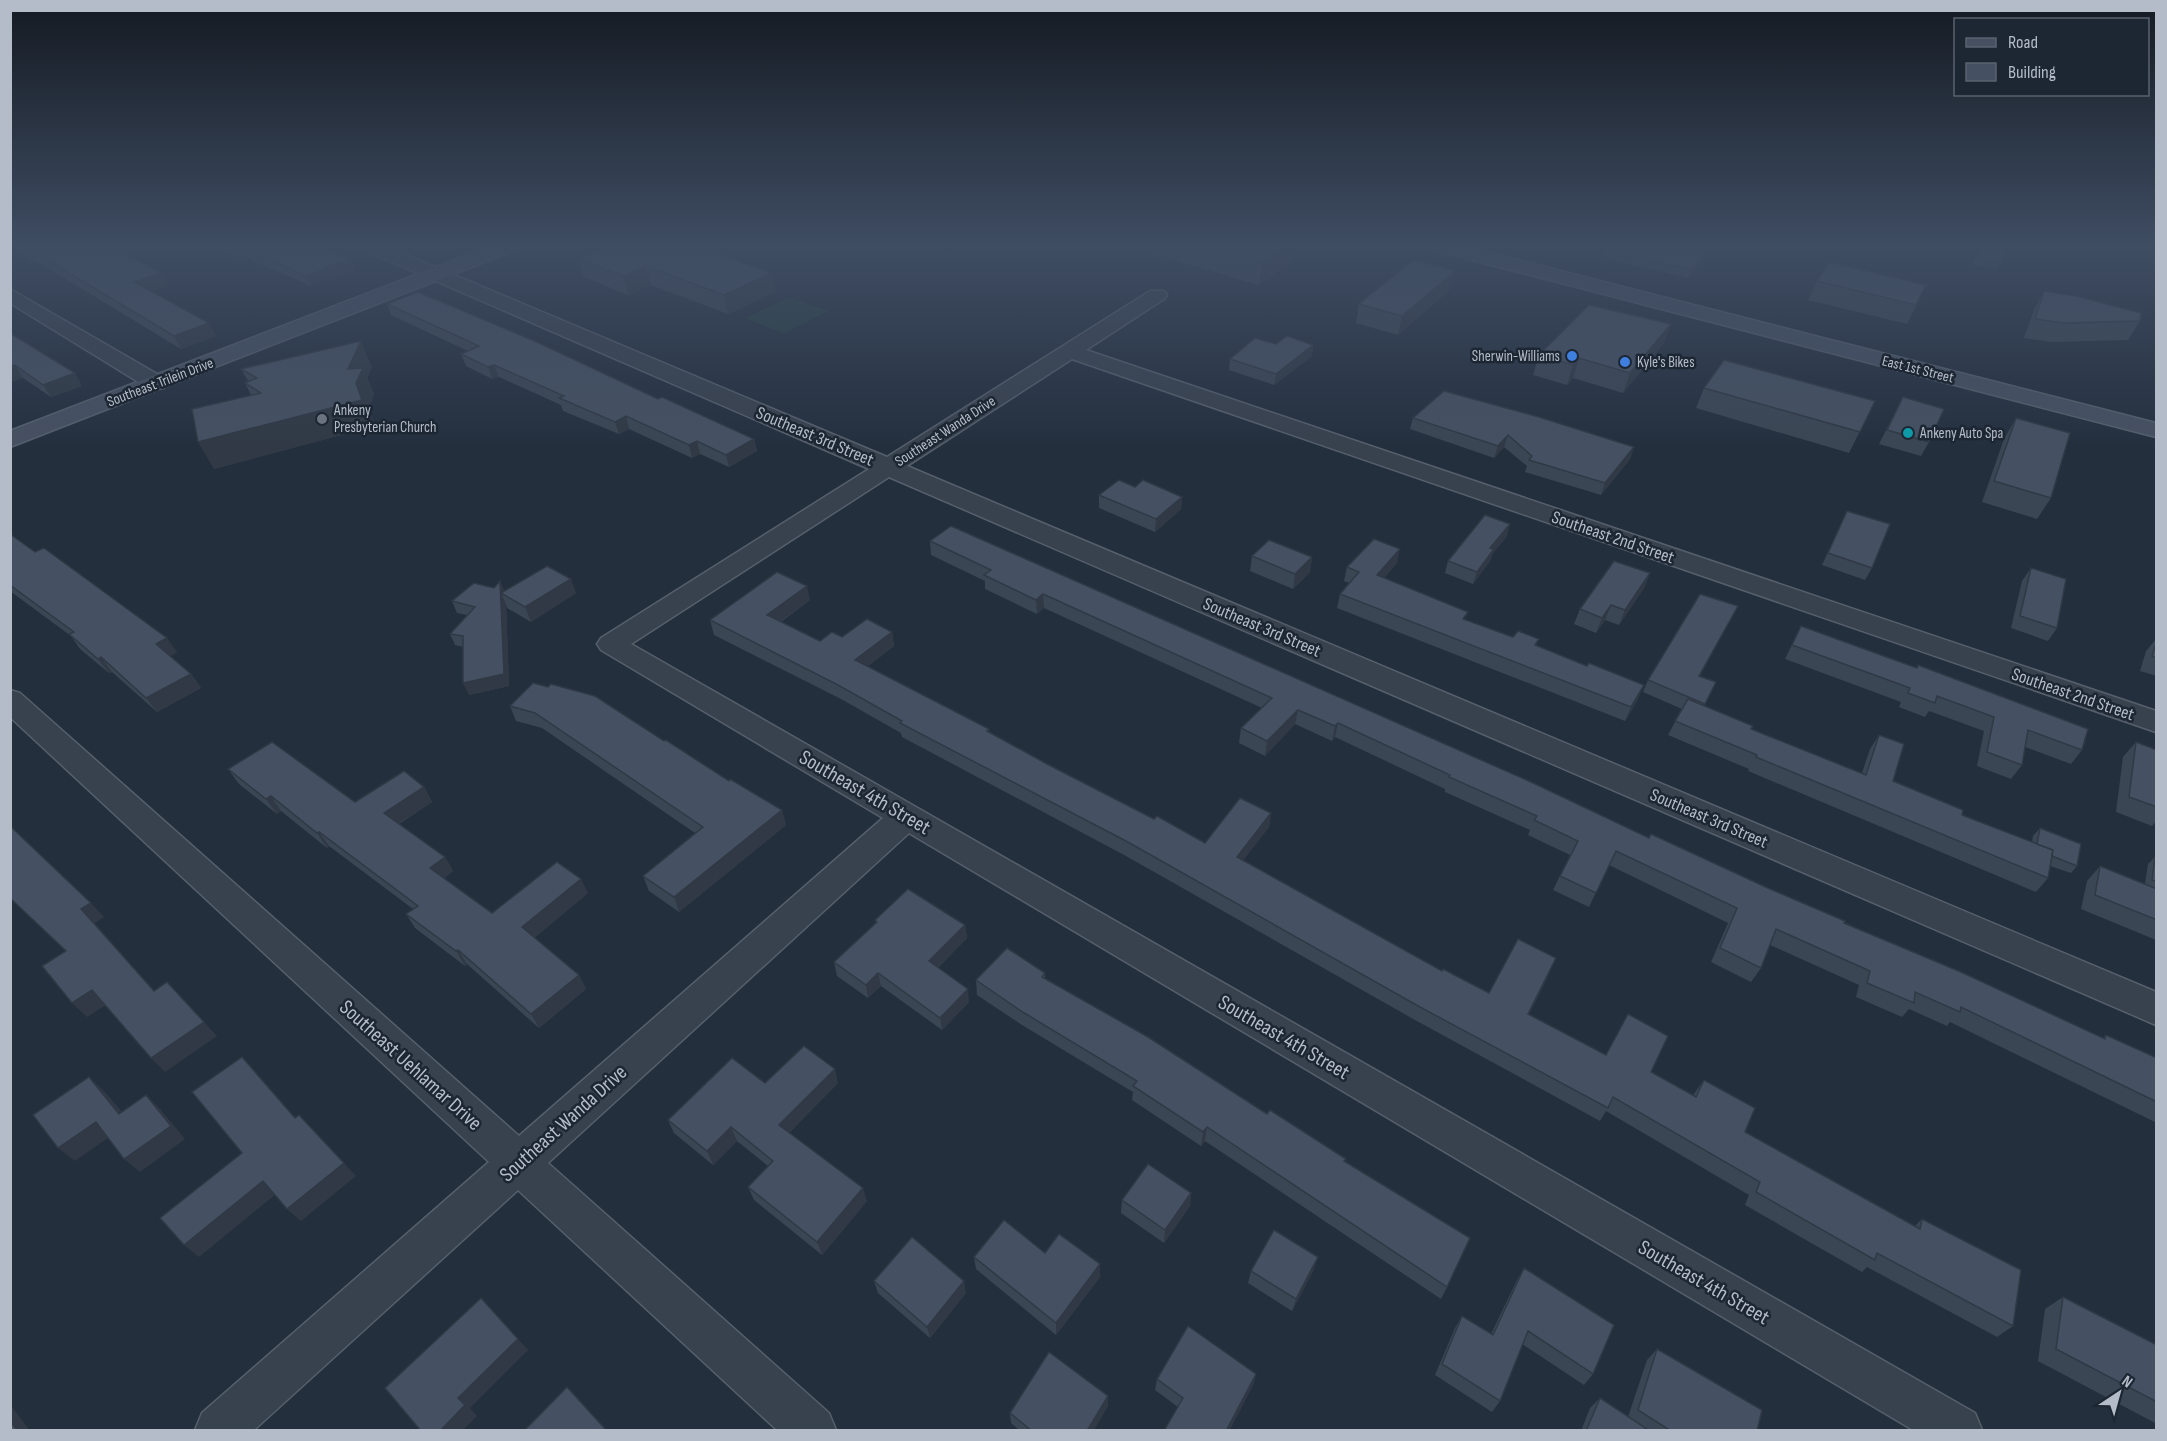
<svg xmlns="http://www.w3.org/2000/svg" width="2167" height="1441" viewBox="0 0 2167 1441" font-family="'Sofia Sans Condensed',sans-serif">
<rect width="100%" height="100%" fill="#242f3e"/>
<!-- green -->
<g fill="#263c3f">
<path d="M911 245H974L950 257Z"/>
<path d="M789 297 828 311 784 334 745 318Z"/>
</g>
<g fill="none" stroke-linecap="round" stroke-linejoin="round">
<defs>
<g id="street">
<path d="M359 245H383L887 457 1150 291H1164L1167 295 1164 299 1086 350 2156 711V732L1072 359 907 466 2156 992V1025L889 477 631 644 1975 1413 1982 1430H1913L909 833 548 1163 829 1413 836 1430H777L518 1190 254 1430H195L202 1413 489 1162 10 717V690L20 693 519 1136 883 818 601 650 597 644 601 638 869 469 362 249Z"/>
<path d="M10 289 164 378 167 383 164 388 156 389 148 388 10 303Z"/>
</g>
<g id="secondary">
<path d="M493 245H521L518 249 10 447V431Z"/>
<path d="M1426 245H1459L2156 423V437L1429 249Z"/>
</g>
</defs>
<!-- street casing -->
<use href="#street" stroke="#565f6c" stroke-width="3"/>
<!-- secondary casing -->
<use href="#secondary" stroke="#565f6c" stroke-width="3"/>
<!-- street -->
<use href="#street" fill="#38414e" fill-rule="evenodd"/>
<!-- secondary -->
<use href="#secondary" fill="#465061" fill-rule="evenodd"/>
</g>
<!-- wall -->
<g fill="#3b4654">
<path d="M10 245H109L168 285 150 291 216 336 181 349 48 268 10 249Z"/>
<path d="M197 245H315L351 259 355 270 311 286 249 259 243 261 217 249 210 252Z"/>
<path d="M446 245H465L455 249Z"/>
<path d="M1152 245H1295L1293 261 1259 285 1152 254Z"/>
<path d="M1717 245 1688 278 1601 257 1604 249Z"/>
<path d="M1981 245 2000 263 1997 269 1972 264Z"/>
<path d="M723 256 771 273 775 292 728 314 651 285 628 295 584 277 579 259Z"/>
<path d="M1455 271 1451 289 1398 335 1356 323 1359 304Z"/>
<path d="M1817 281 1926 285 1907 324 1808 300Z"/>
<path d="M2044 291 2140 321 2128 340 2052 342 2024 338 2034 310Z"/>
<path d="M387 304 658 399 754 439 757 451 729 467 700 454 692 458 629 429 619 434 563 411 561 405 499 377 492 379 466 366 461 354 468 351 391 315Z"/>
<path d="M1671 324 1664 343 1623 393 1573 378 1567 385 1533 375 1539 355Z"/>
<path d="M10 333 82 386 51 397 23 378 10 382Z"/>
<path d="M1276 344 1313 345 1312 356 1274 385 1229 370 1230 359Z"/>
<path d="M372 367 367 378 374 394 368 410 375 426 214 469 251 395 245 383 248 381 241 369Z"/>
<path d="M1704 388 1875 401 1849 453 1696 408Z"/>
<path d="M1903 397 1929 442 1921 456 1879 444Z"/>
<path d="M1413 418 1634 447 1630 459 1601 495 1525 472 1527 466 1504 447 1494 458 1410 429Z"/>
<path d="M2016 418 2051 498 2037 519 1982 502 2004 439Z"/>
<path d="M1135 487 1182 497 1181 509 1155 532 1099 508V495Z"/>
<path d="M1847 511 1872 568 1865 580 1822 565Z"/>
<path d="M10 534 177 652 170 656 191 674 201 688 157 712 112 672 109 673 80 649 71 636 10 591Z"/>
<path d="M1507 536 1493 553 1490 561 1473 584 1445 573 1448 561Z"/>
<path d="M930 541 1649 838 1770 889 2103 1038 2106 1035 2157 1058V1123L1950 1022 1947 1026 1909 1009 1902 1017 1856 997 1859 985 1770 945 1761 968 1751 982 1711 962 1728 923 1609 865 1589 907 1553 890 1570 855 1528 835 1530 830 1445 792V789L1335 737 1332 741 1295 724 1265 756 1239 743 1241 728 1262 708 1044 608 1037 614 985 589V581L931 555Z"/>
<path d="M1252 556 1312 557 1310 572 1293 589 1250 571Z"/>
<path d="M1397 563 1384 578 1466 620 1537 646 1638 699 1625 721 1337 608 1340 594 1349 583 1344 581 1347 567Z"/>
<path d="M2031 568 2057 628 2048 641 2011 628 2022 581Z"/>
<path d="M1650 573 1644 588 1619 625 1605 620 1596 633 1574 624 1580 609Z"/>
<path d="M505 591 576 593 531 622 507 608 506 604 509 686 469 695 463 647 455 645 450 634 467 615 457 613 452 601Z"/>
<path d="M810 600 781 622 820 641 842 637 892 632 894 646 868 666 989 729V732L1047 764 1154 819 1205 843 1271 813 1269 827 1243 860 1442 971 1489 993 1550 972 1529 1014 1606 1055 1628 1014 1651 1072 1693 1095 1704 1080 1745 1132 1915 1226 1922 1219 2013 1326 1997 1337 1867 1267 1862 1272 1745 1205 1749 1195 1606 1111 1600 1121 1415 1020 1126 856 902 737 901 733 841 699 714 635 710 620Z"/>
<path d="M1738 606 1700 676 1716 682 1704 706 1751 729 1862 773 1870 749 1879 735 1893 781 1962 815 2032 842 2033 836 2040 828 2077 866 2071 873 2050 866 2048 878 2036 892 1748 771 1749 769 1668 735 1682 709 1643 692 1648 680Z"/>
<path d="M1801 626 1917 668 1918 665 2082 750 2071 764 2025 747 2022 765 2011 779 1977 766 1984 731 1929 711 1925 717 1899 707 1901 702 1785 659Z"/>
<path d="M2157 638V676L2140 671 2146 651Z"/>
<path d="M510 706 664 741 729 781 782 810 786 825 679 912 649 891 643 876 695 833 542 728 516 721Z"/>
<path d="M2136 742 2157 750V820L2152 826 2116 812 2123 757Z"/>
<path d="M228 769 355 802 424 787 432 802 399 824 445 857 453 871 444 878 492 913 588 893 534 938 579 975 586 989 539 1028 467 964 465 966 415 928 406 914 413 909 329 846 327 848 281 811 277 814 239 784Z"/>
<path d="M2155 857H2157L2156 940 2081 909 2087 881 2100 866 2145 884 2148 864Z"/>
<path d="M875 920 965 925 967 938 938 968 969 1002 942 1030 881 986 868 998 837 976 834 962 876 923Z"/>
<path d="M1045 973V978L1345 1161 1447 1287 1441 1299 1205 1141 1201 1146 1132 1100 1133 1092 1022 1025 977 995 976 980Z"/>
<path d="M765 1083H838L789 1133 867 1201 822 1255 754 1200 748 1187 768 1166 737 1141 713 1165 674 1133 668 1120Z"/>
<path d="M1191 1193 1190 1206 1164 1243 1121 1213 1122 1200Z"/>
<path d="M1045 1253 1100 1264V1277L1056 1335 976 1269 974 1257Z"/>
<path d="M1524 1268 1593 1374 1584 1385 1522 1344 1500 1401 1492 1412 1435 1375 1455 1328 1462 1316 1491 1334 1517 1280Z"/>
<path d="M1314 1269 1292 1311 1248 1283 1251 1271Z"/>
<path d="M874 1281 966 1293 930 1338 878 1293Z"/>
<path d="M2063 1297 2157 1345V1424L2038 1361 2045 1309Z"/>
<path d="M1657 1349 1757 1431H1581L1590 1408 1600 1398 1628 1417 1647 1360Z"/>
<path d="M1256 1374 1253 1385 1229 1431H1164L1178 1407 1155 1390 1157 1379Z"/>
<path d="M1108 1406 1093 1431H1020L1011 1423 1010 1413Z"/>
</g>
<!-- shaded-wall -->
<g fill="#303945">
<path d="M206 245H215L217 249 210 252Z"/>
<path d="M454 245H465L455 249Z"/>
<path d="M702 245H747L702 265 698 247Z"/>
<path d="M1285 245H1295L1293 261 1259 285 1262 261Z"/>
<path d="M1713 245H1717L1688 278 1691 270Z"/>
<path d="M244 249 249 259 243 261 238 251Z"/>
<path d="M351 259 355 270 311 286 306 276Z"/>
<path d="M646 266 651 285 628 295 623 276Z"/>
<path d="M1455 271 1451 289 1398 335 1402 316Z"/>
<path d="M161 273 168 285 141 294 134 282Z"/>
<path d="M771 273 775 292 728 314 724 295Z"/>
<path d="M209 323 216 336 181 349 174 336Z"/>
<path d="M1671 324 1664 343 1623 393 1630 373Z"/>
<path d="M361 341 372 367 367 378 374 394 368 410 375 426 214 469 198 442 348 369Z"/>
<path d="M1313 345 1312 356 1274 385 1276 374Z"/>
<path d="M1579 358 1573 378 1567 385 1573 365Z"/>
<path d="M15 365 23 378 10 382V367Z"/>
<path d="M494 365 499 377 492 379 488 367Z"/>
<path d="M75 373 82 386 51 397 43 385Z"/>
<path d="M626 416 629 429 619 434 615 422Z"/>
<path d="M1508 435 1504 447 1494 458 1498 446Z"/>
<path d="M754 439 757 451 729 467 726 455Z"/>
<path d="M697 441 700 454 692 458 689 445Z"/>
<path d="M1634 447 1630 459 1601 495 1605 483Z"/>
<path d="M1182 497 1181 509 1155 532 1156 519Z"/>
<path d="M1510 524 1507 536 1493 553 1490 561 1473 584 1477 572 1490 548Z"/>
<path d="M1400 549 1397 563 1374 589 1377 575Z"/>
<path d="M1312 557 1310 572 1293 589 1295 574Z"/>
<path d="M1650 573 1644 588 1619 625 1625 610Z"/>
<path d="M571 579 576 593 531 622 525 607Z"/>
<path d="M500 581 505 592 501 593 506 604 509 686 469 695 463 683Z"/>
<path d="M807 586 810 600 770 629 767 615Z"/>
<path d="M1043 594 1044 608 1037 614 1036 600Z"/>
<path d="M1611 605 1605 620 1596 633 1602 618Z"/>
<path d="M1738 606 1732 618 1693 688 1699 676Z"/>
<path d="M892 632 894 646 857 674 855 660Z"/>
<path d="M167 638 177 652 166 658 156 644Z"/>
<path d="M101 657 112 672 109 673 98 659Z"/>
<path d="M191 674 201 688 157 712 146 698Z"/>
<path d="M1644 685 1638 699 1625 721 1631 707Z"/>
<path d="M1298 710 1295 724 1265 756 1267 741Z"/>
<path d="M1338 723 1335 737 1332 741 1335 726Z"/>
<path d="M424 787 432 802 393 827 384 813Z"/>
<path d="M271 796 281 811 277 814 266 799Z"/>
<path d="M782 810 786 825 679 912 674 897Z"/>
<path d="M1271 813 1269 827 1235 871 1237 857Z"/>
<path d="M319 832 329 846 327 848 317 833Z"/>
<path d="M445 857 453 871 438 882 430 868Z"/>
<path d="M581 879 588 893 529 942 522 927Z"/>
<path d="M91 903 104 917 95 923 167 1006 81 909Z"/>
<path d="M965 925 967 938 931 975 929 961Z"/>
<path d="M458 950 467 964 465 966 456 951Z"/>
<path d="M878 973 881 986 868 998 866 985Z"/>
<path d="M579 975 586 989 539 1028 531 1014Z"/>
<path d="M968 989 969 1002 942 1030 940 1018Z"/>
<path d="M92 990 106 1005 87 1017 72 1003Z"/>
<path d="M204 1022 217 1036 165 1072 151 1058Z"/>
<path d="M242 1057 255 1071 307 1131 295 1118Z"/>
<path d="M835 1069 838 1083 784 1138 779 1125Z"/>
<path d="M89 1077 104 1091 135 1127 119 1114Z"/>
<path d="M146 1095 160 1109 185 1139 140 1172 124 1159Z"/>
<path d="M96 1122 112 1135 75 1161 58 1148Z"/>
<path d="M731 1127 737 1141 713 1165 707 1151Z"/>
<path d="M1207 1127 1205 1141 1201 1146 1203 1132Z"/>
<path d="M344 1163 356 1176 301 1221 287 1209Z"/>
<path d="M263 1181 276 1194 199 1257 184 1245Z"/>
<path d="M863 1188 867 1201 822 1255 817 1242Z"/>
<path d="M1191 1193 1190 1206 1164 1243 1165 1230Z"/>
<path d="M1318 1257 1314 1269 1292 1311 1296 1299Z"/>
<path d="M1100 1264V1277L1056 1335V1323Z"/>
<path d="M964 1281 966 1293 930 1338 927 1327Z"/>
<path d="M518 1339 528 1350 470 1408 477 1416 462 1431H440L458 1398Z"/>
<path d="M1256 1374 1253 1385 1229 1431H1226Z"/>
<path d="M1108 1396V1406L1093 1431H1087Z"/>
<path d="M10 1404 30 1431H18L10 1421Z"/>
</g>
<!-- building -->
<g fill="#455162" stroke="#303945" stroke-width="1.5">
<path d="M19 245H109L161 273 134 282 209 323 174 336 41 256Z"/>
<path d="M224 245H315L351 259 306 276 244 249 238 251Z"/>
<path d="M611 245H702L698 247 771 273 724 295 646 266 623 276 579 259Z"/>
<path d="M1205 245H1285L1262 261Z"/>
<path d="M1608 245H1713L1691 270 1604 249Z"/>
<path d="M1981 245H2008L2000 263 1975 258Z"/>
<path d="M1413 260 1455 271 1402 316 1359 304Z"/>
<path d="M1829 262 1926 285 1916 305 1817 281Z"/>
<path d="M2044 291 2076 296 2141 313 2140 321 2064 323 2035 319Z"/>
<path d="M418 292 539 343 658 399 662 397 754 439 726 455 697 441 689 445 626 416 615 422 559 398 564 396 494 365 488 367 461 354 479 346 387 304Z"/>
<path d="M1589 305 1671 324 1630 373 1579 358 1573 365 1539 355Z"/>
<path d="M10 333 75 373 43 385 15 365 10 367Z"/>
<path d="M1287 336 1313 345 1276 374 1230 359 1255 338 1276 344Z"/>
<path d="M361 341 348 369 363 368 356 383 362 400 198 442 192 409 261 393 245 383 257 378 241 369Z"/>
<path d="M1724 360 1875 401 1860 432 1704 388Z"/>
<path d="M1444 391 1539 417 1634 447 1605 483 1529 460 1532 456 1508 435 1498 446 1413 418Z"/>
<path d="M1903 397 1944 409 1929 442 1887 430Z"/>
<path d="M2016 418 2070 433 2051 498 1994 481Z"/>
<path d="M1119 480 1135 487 1143 480 1182 497 1156 519 1099 495Z"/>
<path d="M1847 511 1890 524 1872 568 1828 553Z"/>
<path d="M1485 515 1510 524 1490 548 1494 549 1477 572 1448 561Z"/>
<path d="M951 526 1531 782 1649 838 1651 834 1770 889 1845 921 1844 923 1961 972 2105 1039 2106 1035 2157 1058V1102L1961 1007 1960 1012 1915 992 1914 1003 1867 983 1870 971 1776 929 1761 968 1720 948 1737 908 1616 851 1596 893 1560 876 1578 841 1534 820 1537 816 1449 777 1450 775 1338 723 1335 726 1298 710 1267 741 1241 728 1272 698 1043 594 1036 600 984 575 991 570 930 541Z"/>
<path d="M10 534 35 552 44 548 167 638 156 644 191 674 146 698 101 657 98 659 69 634 74 632 10 585Z"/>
<path d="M1374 539 1400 549 1377 575 1468 612 1463 619 1513 637 1518 631 1539 639 1535 645 1587 666 1589 663 1644 685 1631 707 1340 594 1359 572 1347 567Z"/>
<path d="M1269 540 1312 557 1295 574 1252 556Z"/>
<path d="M1614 561 1650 573 1625 610 1611 605 1602 618 1580 609Z"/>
<path d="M547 566 571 579 525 607 501 593Z"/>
<path d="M2031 568 2066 579 2057 628 2020 616Z"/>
<path d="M777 572 807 586 767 615 820 641 832 632 842 637 867 619 892 632 855 660 989 729 987 731 1047 764 1154 819 1157 816 1205 843 1240 798 1271 813 1237 857 1442 971 1443 969 1489 993 1518 939 1556 958 1528 1014 1606 1055 1628 1014 1668 1036 1651 1072 1696 1097 1704 1080 1755 1108 1745 1132 1920 1229 1922 1219 2021 1270 2013 1326 1877 1253 1875 1260 1756 1192 1760 1182 1613 1097 1608 1108 1420 1007 1126 841 900 723 902 721 838 685 710 620Z"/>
<path d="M500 581 504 674 463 683V636L450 634 475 607 452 601 474 583 494 588Z"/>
<path d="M1700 594 1738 606 1699 676 1716 682 1705 704 1648 680Z"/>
<path d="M1801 626 1917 668 1918 665 2088 729 2082 750 2028 730 2022 765 1987 752 1994 717 1937 696 1935 703 1908 693 1910 688 1792 645Z"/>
<path d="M2157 641V658L2152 656Z"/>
<path d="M533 683 548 687 551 684 595 696 664 741 666 740 729 781 730 779 782 810 674 897 643 876 703 827 535 713 510 706Z"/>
<path d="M1688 699 1753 726 1751 729 1866 775 1879 735 1904 744 1893 781 1963 810 1962 815 2053 850 2048 878 1756 757 1757 755 1675 721Z"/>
<path d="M272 742 355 802 404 771 424 787 384 813 445 857 430 868 492 913 557 862 581 879 522 927 579 975 531 1014 458 950 456 951 406 914 418 906 319 832 317 833 271 796 266 799 228 769Z"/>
<path d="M2136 742 2157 750V807L2129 797Z"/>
<path d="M10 826 91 903 81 909 154 991 167 982 204 1022 151 1058 92 990 72 1003 42 966 66 951 10 898Z"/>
<path d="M2040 828 2081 844 2077 866 2052 856 2053 850 2037 844Z"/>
<path d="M2155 857H2157V882L2152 880Z"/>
<path d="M2100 866 2157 889V920L2095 895Z"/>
<path d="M908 889 965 925 929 961 968 989 940 1018 878 973 866 985 834 962 877 922 875 920Z"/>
<path d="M1007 948 1045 973 1042 977 1148 1037 1267 1114 1270 1110 1346 1159 1344 1161 1470 1238 1447 1287 1207 1127 1203 1132 1133 1086 1137 1081 1021 1011 976 980Z"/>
<path d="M804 1046 835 1069 779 1125 863 1188 817 1242 748 1187 773 1161 731 1127 707 1151 668 1120 732 1058 765 1083Z"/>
<path d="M242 1057 295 1118 299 1115 344 1163 287 1209 263 1181 184 1245 160 1218 242 1153 192 1092Z"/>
<path d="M89 1077 119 1114 146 1095 171 1126 124 1159 96 1122 58 1148 33 1115Z"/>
<path d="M1148 1164 1191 1193 1165 1230 1122 1200Z"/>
<path d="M1004 1220 1045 1253 1059 1234 1100 1264 1056 1323 974 1257Z"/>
<path d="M1274 1230 1318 1257 1296 1299 1251 1271Z"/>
<path d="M912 1237 964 1281 927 1327 874 1281Z"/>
<path d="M1524 1268 1614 1325 1593 1374 1528 1331 1500 1401 1442 1364 1462 1316 1493 1335Z"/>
<path d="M2063 1297 2157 1345V1402L2056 1349Z"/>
<path d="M481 1298 518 1339 458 1398 465 1405 440 1431H421L385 1388Z"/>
<path d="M1188 1326 1256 1374 1226 1431H1164L1183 1398 1157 1379Z"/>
<path d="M1657 1349 1762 1410 1757 1431H1671L1638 1410Z"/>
<path d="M1049 1352 1108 1396 1087 1431H1032L1010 1413Z"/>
<path d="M567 1387 607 1431H524Z"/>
<path d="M1600 1398 1647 1429 1646 1431H1586Z"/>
<path d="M10 1421 18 1431H10Z"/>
</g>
<!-- sky -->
<linearGradient id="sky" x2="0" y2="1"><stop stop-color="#141a22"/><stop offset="0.55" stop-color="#3f4d63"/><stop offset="1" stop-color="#3f4d63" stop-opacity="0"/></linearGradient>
<rect width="2167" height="447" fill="url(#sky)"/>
<!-- markers -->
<g fill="#3f7fe0" stroke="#1d2633" stroke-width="2">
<circle cx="1572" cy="356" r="6"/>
<circle cx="1625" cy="362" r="6"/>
</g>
<circle fill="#6b7280" stroke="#1d2633" stroke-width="2" cx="322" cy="419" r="6"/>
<circle fill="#0f9aa8" stroke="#1d2633" stroke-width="2" cx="1908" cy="433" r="6"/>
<g text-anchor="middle" stroke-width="5" stroke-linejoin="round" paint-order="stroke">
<!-- far-poi labels -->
<g font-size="15" fill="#b4bcc9" stroke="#1d2633" text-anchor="start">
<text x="1560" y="361" text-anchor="end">Sherwin-Williams</text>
<text x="1637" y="367">Kyle's Bikes</text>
<text x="334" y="415">Ankeny<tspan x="334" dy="17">Presbyterian Church</tspan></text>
<text x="1920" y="438">Ankeny Auto Spa</text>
</g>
<!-- far-street labels -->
<g font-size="15" fill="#b4bcc9" stroke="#1d2633">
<text transform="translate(1918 369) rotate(14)" y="5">East 1st Street</text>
<text transform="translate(160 382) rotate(-21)" y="5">Southeast Trilein Drive</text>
<text transform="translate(945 431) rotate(-33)" y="5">Southeast Wanda Drive</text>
</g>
<!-- street labels -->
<g font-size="18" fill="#b4bcc9" stroke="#1d2633">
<text transform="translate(815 436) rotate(23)" y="6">Southeast 3rd Street</text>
<text transform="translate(1613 537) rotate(19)" y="6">Southeast 2nd Street</text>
<text transform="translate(1262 627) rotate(23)" y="6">Southeast 3rd Street</text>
<text transform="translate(2073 694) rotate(19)" y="6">Southeast 2nd Street</text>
<text transform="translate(1709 818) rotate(23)" y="6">Southeast 3rd Street</text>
</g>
<!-- near-street labels -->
<g font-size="21" fill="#b4bcc9" stroke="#1d2633">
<text transform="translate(865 792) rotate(30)" y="7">Southeast 4th Street</text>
<text transform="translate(1284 1037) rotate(30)" y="7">Southeast 4th Street</text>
<text transform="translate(411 1065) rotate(42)" y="7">Southeast Uehlamar Drive</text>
<text transform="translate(563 1123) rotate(-42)" y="7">Southeast Wanda Drive</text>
<text transform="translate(1704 1282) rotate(30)" y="7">Southeast 4th Street</text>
</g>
</g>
<!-- border -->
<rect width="2167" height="1441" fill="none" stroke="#b4bcc9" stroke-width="24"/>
<!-- legend -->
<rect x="1954" y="18" width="195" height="78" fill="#1d2633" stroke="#59626f" stroke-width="1.5"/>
<rect x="1966" y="38" width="30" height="9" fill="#465061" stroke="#59626f" stroke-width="1.5"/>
<text x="2008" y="48" font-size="18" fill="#b4bcc9">Road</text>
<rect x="1966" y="63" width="30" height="18" fill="#455162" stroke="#59626f" stroke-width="1.5"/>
<text x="2008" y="78" font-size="18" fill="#b4bcc9">Building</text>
<!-- north arrow -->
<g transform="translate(2119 1393) rotate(36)" stroke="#1d2633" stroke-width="4.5" paint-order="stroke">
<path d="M0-4.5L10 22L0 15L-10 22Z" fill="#b4bcc9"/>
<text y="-9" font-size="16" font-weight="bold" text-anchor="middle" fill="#b4bcc9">N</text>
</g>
</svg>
